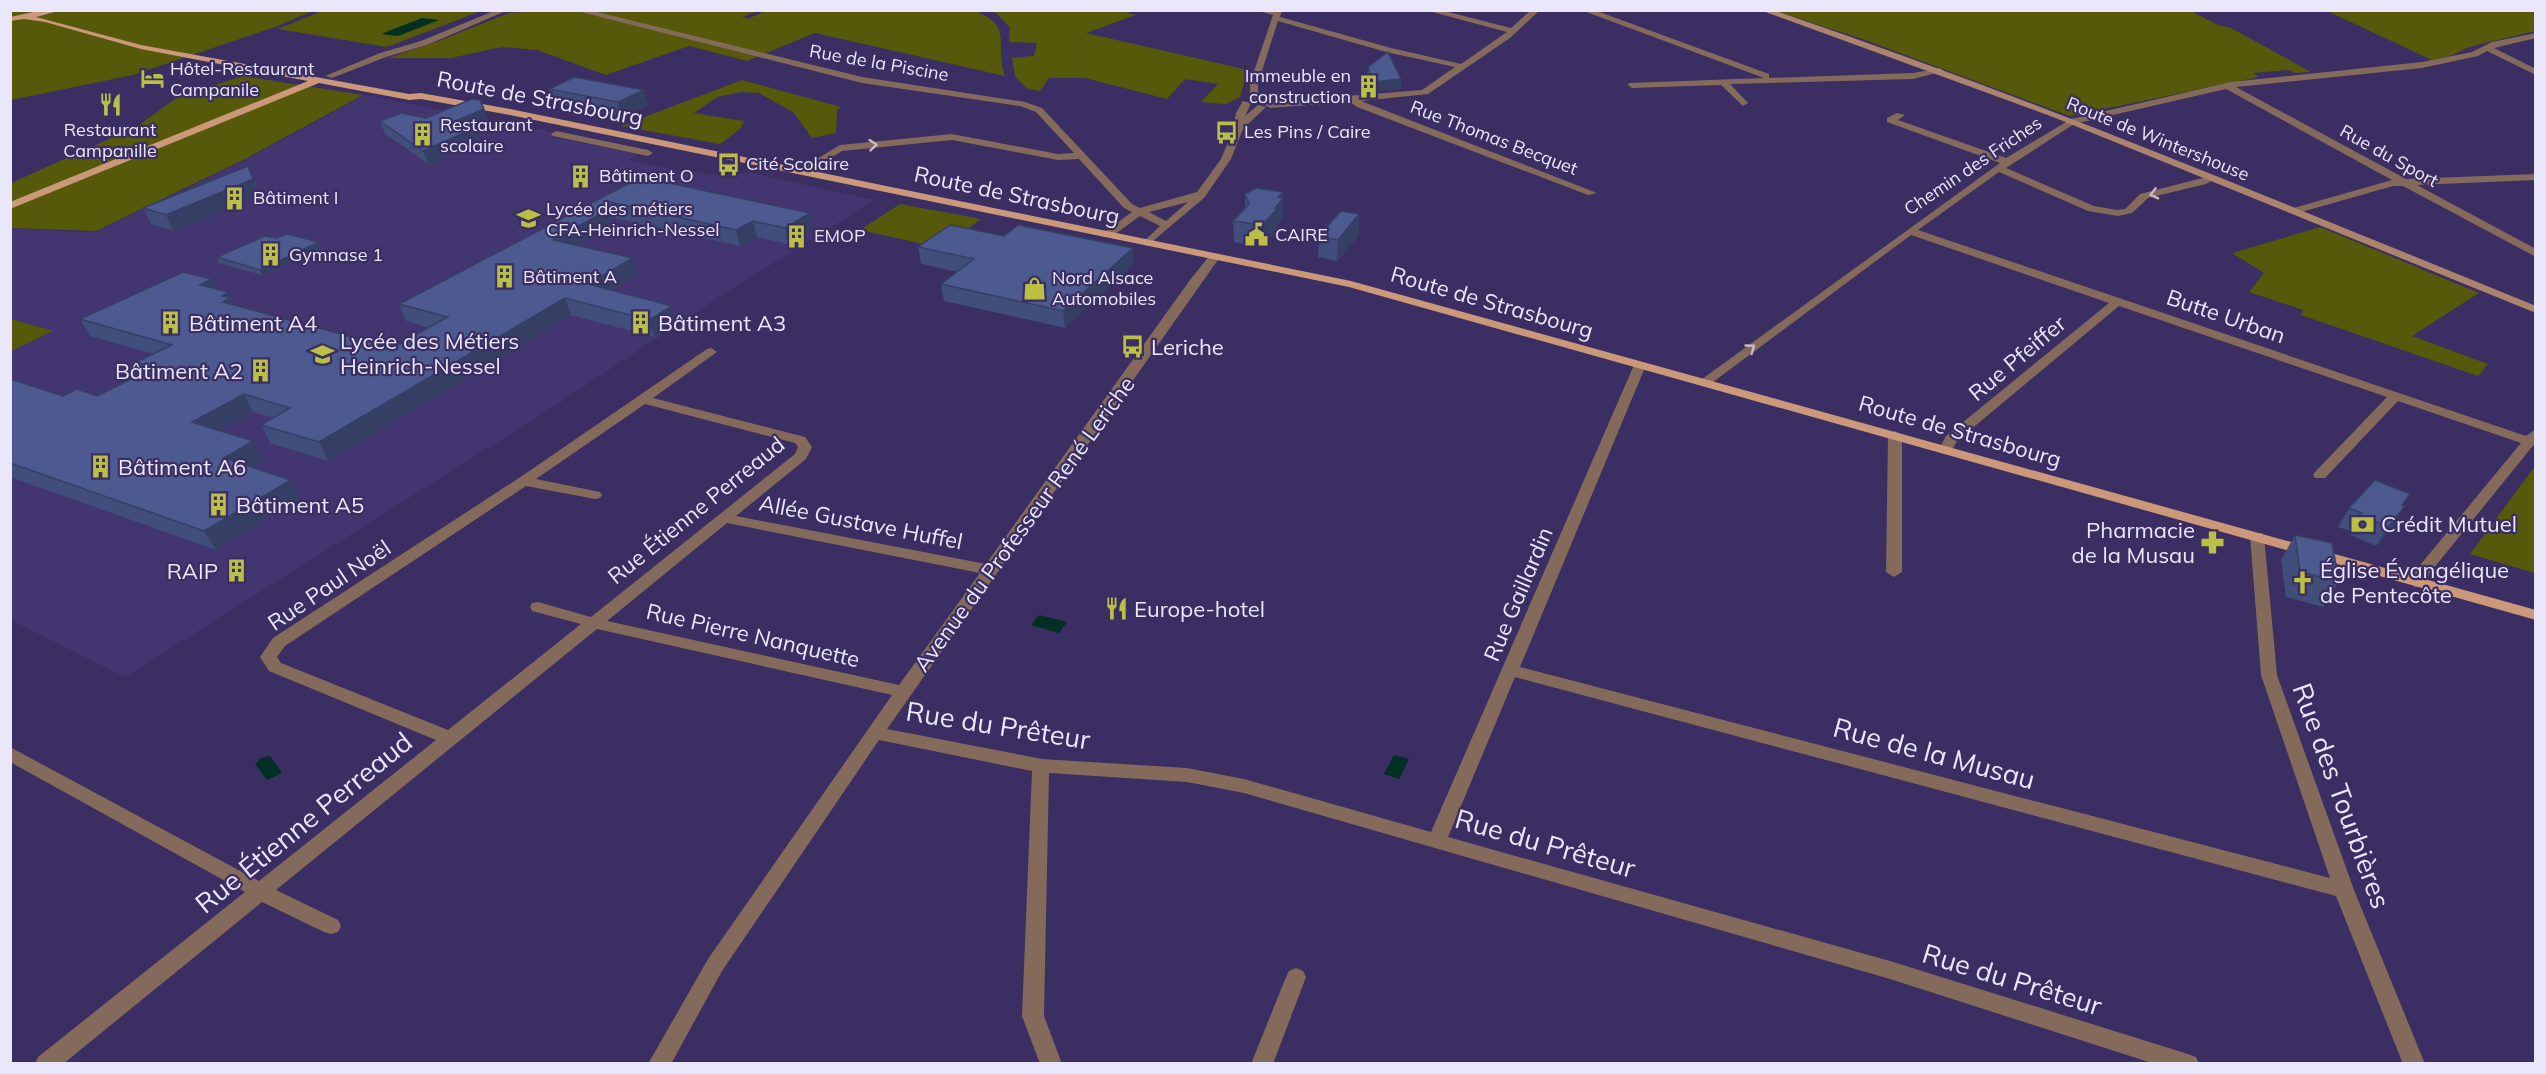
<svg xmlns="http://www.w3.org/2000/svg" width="2546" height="1074" viewBox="0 0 2546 1074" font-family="Mulish,sans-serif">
<rect width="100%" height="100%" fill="#3a2e62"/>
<!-- built -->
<path fill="#433570" d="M365 95 543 130 556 134 553 137 638 154 628 160 679 171 682 169 712 175 751 173 875 200 716 299 550 409 125 677 11 620 10 229 96 232 247 159Z"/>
<!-- green -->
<g fill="#565909">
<path d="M768 10H972C1015 25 994 42 1005 76L815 33 747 61 689 46 606 75 537 50 501 47 451 58H389L436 42 509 13 537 11H758L742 17 773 24 749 18Z"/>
<path d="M11 11H313L275 27 133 75 11 100Z"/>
<path d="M322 11H481L387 47 278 29Z"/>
<path d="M984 11H1122L1136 15 1086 33 1248 70 1240 97 1226 104 1201 102 1218 84 1185 79 1167 99 1085 78H1049L1040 91 1027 89 1015 76 1012 58 1034 56 1037 43 1009 42 1010 28 996 13Z"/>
<path d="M1776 11H2191L2218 25 2231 28 2311 72 2295 73 2289 70 2253 73 2259 77 2070 116 1865 40Z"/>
<path d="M2327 11H2535V31L2469 47 2450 56 2432 60Z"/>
<path d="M243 76 363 95 245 159 96 231 11 228V183L138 126 176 98Z"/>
<path d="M742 80 841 107 837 110 836 133 812 138 794 113 759 93 741 92 717 97 694 113 744 121 740 129 720 144 621 126Z"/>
<path d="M900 204 981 219 941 248 860 230Z"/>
<path d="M2320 227 2479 293 2412 336 2488 364 2478 376 2301 315 2303 310 2249 292 2264 273 2232 253Z"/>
<path d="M10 319H11L53 331 11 351Z"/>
<path d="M2535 466V573L2470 554Z"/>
</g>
<!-- water -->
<g fill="#012f24">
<path d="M422 18 439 20 398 36 381 34Z"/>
<path d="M1039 615 1067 622 1059 633 1031 625Z"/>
<path d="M1394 755 1409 759 1399 779 1384 774Z"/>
<path d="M270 756 282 773 267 780 255 764 261 758Z"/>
</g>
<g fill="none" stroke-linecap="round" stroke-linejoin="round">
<!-- street -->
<g fill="#836a5b" fill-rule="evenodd">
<path d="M496 10H508L427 45 386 57 332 78 325 76 380 53 421 41Z"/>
<path d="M573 10H589L862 77 1025 102 1042 108 1132 204 1140 208 1197 192 1221 159 1232 133 1236 113 1243 101 1251 103 1245 116 1258 105 1266 107 1243 129 1231 159 1204 198 1147 246 1142 243 1160 226 1140 216 1111 237H1103V233L1132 212 1124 208 1079 159 1058 160 952 140 842 151 804 174 795 172 840 145 952 134 1058 154 1074 153 1036 112 1020 106 862 83ZM1188 202 1166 221 1149 212Z"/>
<path d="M1256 10H1282L1280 17 1391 48 1461 64 1507 32 1425 10H1440L1511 28 1531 10H1540L1510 38 1428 94 1361 101 1597 193 1588 195 1357 107 1350 102 1270 108 1265 105 1270 102 1422 90 1455 67 1386 52 1278 21 1258 83V98L1250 100V83L1273 15Z"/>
<path d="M1581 10H1594L1769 74V78L1913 73 1940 68 1944 71 1913 79 1730 84 1748 103 1743 106 1721 85 1632 88 1628 85 1629 83 1764 78Z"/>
<path d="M2536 33V38L2494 48 2536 69V75L2487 51 2478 56 2422 68 2236 87 2406 179 2536 174V180L2417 185 2536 249V257L2403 186H2393L2298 213H2290V209L2392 180 2226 89 2074 124 2006 168 2094 206 2118 210 2125 209 2140 194 2214 175V179L2206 184 2148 198 2132 213 2118 216 2088 211 1999 172 1918 230 2526 436 2536 429V442L2429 574 2426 587H2414L2412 583 2416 570 2521 443 2398 401 2325 478H2315L2313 475 2315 472 2387 397 2119 306 1957 441 1951 452H1941L1939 449 1946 436 2109 303 1911 235 1709 385H1699L1698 382 2000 163 1887 122V118L1897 113 1905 115 1898 120 2006 158 2071 119 2231 82 2422 62 2472 52 2492 42Z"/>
<path d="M556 131 648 150 653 153 648 156 553 136 551 134Z"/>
<path d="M1214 254 1220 257 887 729 1042 759 1187 768 1244 779 1431 832 1634 365 1640 361 1646 365 1520 667 2330 878 2261 675 2250 536 2252 533H2262L2264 536 2277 675 2354 890 2425 1064H2403L2336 896 1515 677 1448 837 1890 961 2188 1054 2196 1057 2199 1064H2155L1890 979 1244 793 1187 782 1049 773 1044 1016 1062 1064H1040L1022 1016 1032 771 879 740 722 971 671 1064H648L708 959 892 695 597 629 276 890 338 920 341 926 338 932 331 934 324 932 262 902 63 1064H35L38 1057 245 892 10 762V747L259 881 436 740 269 671 260 657 273 638 519 478 707 349 711 348 717 352 653 398 805 437 812 447 806 459 736 516 986 564 1190 280 1210 255ZM645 404 795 443 798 447 795 454 591 617 538 602 532 603 530 607 532 611 581 624 448 730 281 663 277 657 285 646 526 486 595 499 600 498 602 495 600 492 536 479ZM727 523 980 573 899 685 607 621Z"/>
<path d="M1895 431 1902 435V572L1894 577 1886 572 1888 435Z"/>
<path d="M1296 968 1303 971 1306 977 1273 1064H1251L1286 977 1289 971Z"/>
</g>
<!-- secondary -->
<path fill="#ac846d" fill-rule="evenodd" d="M1760 10H1773C2032 98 2283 203 2536 306V313L2053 117Z"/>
<!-- primary -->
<path fill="#cb987a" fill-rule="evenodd" d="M43 10H62L36 17 141 45 409 94 421 93 510 109 1351 281 2536 610V620L1349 287 510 115 421 99 409 100 319 83 10 209V202L308 81 141 49 45 22 24 19 10 21V17Z"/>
</g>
<!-- wall -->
<g fill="#414d7b">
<path d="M1368 67 1401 89 1373 91 1367 76Z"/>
<path d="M549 89 644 90 648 105 622 117 553 103Z"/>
<path d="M484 109 488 122 474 128H475L479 141 429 164 385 134 380 121 426 118Z"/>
<path d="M641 177 813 229 788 244 757 237 740 246 610 217 609 228 577 245 633 258 638 274 611 290 672 306 677 323 654 337 571 315 328 461 270 443 261 425 273 418 253 412 220 431 263 460 251 467 291 480 300 498 216 550 10 477V379L63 396H97L143 373 136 362 154 354 90 336 80 319 212 279 217 289 236 306 392 348 429 328 406 321 399 304Z"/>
<path d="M255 181 260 195 174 231 151 224 143 208Z"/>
<path d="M1245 194 1283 198V219L1278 224V229L1262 247 1234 242 1233 221 1245 208Z"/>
<path d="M1359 235 1337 261 1318 257 1319 236Z"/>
<path d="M277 238 322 247 262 275 219 263 217 257Z"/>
<path d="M918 247 1134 264 1065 328 944 301 941 284 958 272 921 264Z"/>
<path d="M2410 494 2403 505 2394 525 2376 546 2348 534 2350 531 2338 527 2349 508Z"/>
<path d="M2295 535 2339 581 2323 607 2286 597 2281 560Z"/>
</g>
<!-- shaded-wall -->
<g fill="#353f64">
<path d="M1401 79V89L1373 91V82Z"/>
<path d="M644 90 648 105 622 117 618 102Z"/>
<path d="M484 109 488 122 456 136 451 123Z"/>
<path d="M475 128 479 141 429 164 423 151Z"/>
<path d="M248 166 260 195 174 231 166 215Z"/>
<path d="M1283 192V219L1278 224V229L1262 247V225L1275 208 1278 197Z"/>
<path d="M605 201 610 217 609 228 558 256 553 240Z"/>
<path d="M810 213 813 229 788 244 785 228Z"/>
<path d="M1359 214V235L1337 261 1338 240Z"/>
<path d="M753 221 757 237 740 246 736 230Z"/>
<path d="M319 242 322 247 262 275 260 270Z"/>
<path d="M1133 248 1134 264 1065 328 1063 311Z"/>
<path d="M633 258 638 274 593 301 588 284Z"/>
<path d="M212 279 220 296 200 285Z"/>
<path d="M229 292 238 309 223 302 222 296Z"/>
<path d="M565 298 571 315 328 461 319 442Z"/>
<path d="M672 306 677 323 654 337 649 320Z"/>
<path d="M244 394 253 412 203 440 192 422Z"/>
<path d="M253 441 263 460 234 476 224 458Z"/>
<path d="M291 480 300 498 216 550 204 531Z"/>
<path d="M2405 506 2394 525 2376 546 2388 527Z"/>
</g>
<!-- building -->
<g fill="#4c5a8f" stroke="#353f64" stroke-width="1.5">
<path d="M1388 52 1401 79 1373 82 1368 67Z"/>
<path d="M575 77 644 90 618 102 549 89Z"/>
<path d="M472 99 480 100 484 109 451 123 475 128 423 151 380 121 401 113 426 118Z"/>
<path d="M248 166 253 179 166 215 143 208Z"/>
<path d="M641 177 810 213 785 228 753 221 736 230 605 201 604 212 553 240 633 258 588 284 672 306 649 320 565 298 319 442 261 425 290 408 244 394 192 422 253 441 224 458 291 480 204 531 10 463V379L63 396 77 389 97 396 154 368 136 362 172 345 80 319 183 272 212 279 200 285 229 292 222 296 230 298 223 302 392 348 448 317 399 304Z"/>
<path d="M1256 188 1283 192 1278 197 1283 198 1275 208H1278L1262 225 1233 221 1249 204 1245 194Z"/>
<path d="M1341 211 1359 214 1338 240 1319 236Z"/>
<path d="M950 225 1004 236 1018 225 1133 248 1063 311 941 284 974 259 918 247Z"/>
<path d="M287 234 319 242 260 270 217 257 265 236 277 238Z"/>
<path d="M2375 480 2410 494 2402 505 2405 506 2388 527 2359 515 2362 513 2349 508Z"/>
<path d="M2295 535 2332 543 2339 581 2300 572Z"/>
</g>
<!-- one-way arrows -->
<defs><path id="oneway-chevron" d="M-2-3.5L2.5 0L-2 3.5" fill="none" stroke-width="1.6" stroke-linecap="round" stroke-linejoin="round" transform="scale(1.5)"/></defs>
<g stroke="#c6bbc3">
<use href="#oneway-chevron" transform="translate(873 145) rotate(-5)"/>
<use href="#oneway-chevron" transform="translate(2154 194) rotate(166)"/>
<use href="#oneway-chevron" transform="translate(1751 348) rotate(-36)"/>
</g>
<!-- icons -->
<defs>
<symbol id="hotel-bare" viewBox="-9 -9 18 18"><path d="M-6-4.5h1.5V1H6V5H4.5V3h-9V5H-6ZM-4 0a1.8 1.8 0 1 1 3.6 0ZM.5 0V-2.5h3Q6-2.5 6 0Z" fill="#bbc045" stroke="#3a2e62" stroke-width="2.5" paint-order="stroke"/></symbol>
<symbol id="building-bare" viewBox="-9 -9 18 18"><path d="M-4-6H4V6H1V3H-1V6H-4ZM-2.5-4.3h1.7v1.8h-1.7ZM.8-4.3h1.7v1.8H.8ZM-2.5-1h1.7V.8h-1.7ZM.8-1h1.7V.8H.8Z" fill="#bbc045" stroke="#3a2e62" stroke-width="2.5" paint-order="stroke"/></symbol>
<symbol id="restaurant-bare" viewBox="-9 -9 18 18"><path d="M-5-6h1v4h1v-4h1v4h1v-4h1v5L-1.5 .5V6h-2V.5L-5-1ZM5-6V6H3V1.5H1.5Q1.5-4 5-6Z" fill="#bbc045" stroke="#3a2e62" stroke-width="2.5" paint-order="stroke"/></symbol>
<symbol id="bus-bare" viewBox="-9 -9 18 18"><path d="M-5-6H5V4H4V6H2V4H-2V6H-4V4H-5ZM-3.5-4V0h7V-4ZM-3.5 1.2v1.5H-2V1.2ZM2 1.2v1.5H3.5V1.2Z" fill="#bbc045" stroke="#3a2e62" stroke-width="2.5" paint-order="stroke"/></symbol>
<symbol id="school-bare" viewBox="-9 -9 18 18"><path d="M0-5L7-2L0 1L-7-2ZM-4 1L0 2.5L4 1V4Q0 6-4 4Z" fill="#bbc045" stroke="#3a2e62" stroke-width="2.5" paint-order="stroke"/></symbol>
<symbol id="civic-bare" viewBox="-9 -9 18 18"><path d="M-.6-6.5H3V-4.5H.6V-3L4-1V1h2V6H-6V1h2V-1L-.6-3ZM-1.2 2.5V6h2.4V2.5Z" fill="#bbc045" stroke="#3a2e62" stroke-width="2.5" paint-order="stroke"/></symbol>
<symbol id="shop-bare" viewBox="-9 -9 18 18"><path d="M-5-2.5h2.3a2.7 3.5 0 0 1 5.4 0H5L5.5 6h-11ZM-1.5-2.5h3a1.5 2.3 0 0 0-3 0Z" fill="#bbc045" stroke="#3a2e62" stroke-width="2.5" paint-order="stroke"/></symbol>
<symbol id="bank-bare" viewBox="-9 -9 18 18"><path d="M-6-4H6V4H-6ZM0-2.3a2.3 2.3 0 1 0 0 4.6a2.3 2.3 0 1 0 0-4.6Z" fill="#bbc045" stroke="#3a2e62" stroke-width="2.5" paint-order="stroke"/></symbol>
<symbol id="pharmacy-bare" viewBox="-9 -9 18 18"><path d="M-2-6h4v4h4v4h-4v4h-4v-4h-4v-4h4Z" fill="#bbc045" stroke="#3a2e62" stroke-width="2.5" paint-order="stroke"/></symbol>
<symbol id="church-bare" viewBox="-9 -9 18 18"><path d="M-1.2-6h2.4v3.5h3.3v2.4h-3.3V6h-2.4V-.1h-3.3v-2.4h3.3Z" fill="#bbc045" stroke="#3a2e62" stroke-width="2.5" paint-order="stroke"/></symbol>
</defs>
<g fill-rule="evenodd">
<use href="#hotel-bare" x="136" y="62" width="33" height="33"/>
<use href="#building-bare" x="1352" y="70" width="33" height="33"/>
<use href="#restaurant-bare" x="94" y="88" width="33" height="33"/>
<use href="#bus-bare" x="1210" y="116" width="33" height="33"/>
<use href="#building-bare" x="406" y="118" width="33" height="33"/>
<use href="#bus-bare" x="712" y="148" width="33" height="33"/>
<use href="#building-bare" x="564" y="160" width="33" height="33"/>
<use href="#building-bare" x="218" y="182" width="33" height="33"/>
<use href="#school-bare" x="512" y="202" width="33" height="33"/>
<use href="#civic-bare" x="1240" y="218" width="33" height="33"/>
<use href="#building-bare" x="780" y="220" width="33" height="33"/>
<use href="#building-bare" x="254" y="238" width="33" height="33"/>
<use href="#building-bare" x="488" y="260" width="33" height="33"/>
<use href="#shop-bare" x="1018" y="272" width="33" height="33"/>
<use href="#building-bare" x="154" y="306" width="33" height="33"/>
<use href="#building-bare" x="624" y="306" width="33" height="33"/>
<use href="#bus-bare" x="1116" y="330" width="33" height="33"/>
<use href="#school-bare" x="306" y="338" width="33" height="33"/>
<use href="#building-bare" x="244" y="354" width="33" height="33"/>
<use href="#building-bare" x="84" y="450" width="33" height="33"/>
<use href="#building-bare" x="202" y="488" width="33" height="33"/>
<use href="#bank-bare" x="2346" y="508" width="33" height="33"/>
<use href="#pharmacy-bare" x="2196" y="526" width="33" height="33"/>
<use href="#building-bare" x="220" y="554" width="33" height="33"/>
<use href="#church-bare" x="2286" y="566" width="33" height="33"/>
<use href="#restaurant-bare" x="1100" y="592" width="33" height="33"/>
</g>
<g text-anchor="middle" stroke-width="4.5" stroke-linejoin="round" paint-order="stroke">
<!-- far-street labels -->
<g font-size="18" fill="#eae7fb" stroke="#3a2e62">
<text transform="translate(879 63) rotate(10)" y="6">Rue de la Piscine</text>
<text transform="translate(1494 138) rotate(21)" y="6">Rue Thomas Becquet</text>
<text transform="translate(2158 139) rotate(22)" y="6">Route de Wintershouse</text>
<text transform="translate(2389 156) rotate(29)" y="6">Rue du Sport</text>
<text transform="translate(1973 166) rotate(-34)" y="6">Chemin des Friches</text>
</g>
<!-- far-poi labels -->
<g font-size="18" fill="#eae7fb" stroke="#3a2e62" text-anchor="start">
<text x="170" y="75">Hôtel-Restaurant<tspan x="170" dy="21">Campanile</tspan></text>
<text x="1351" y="82" text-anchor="end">Immeuble en<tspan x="1351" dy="21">construction</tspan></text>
<text x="440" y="131">Restaurant<tspan x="440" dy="21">scolaire</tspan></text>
<text x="110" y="136" text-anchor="middle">Restaurant<tspan x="110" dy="21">Campanille</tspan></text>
<text x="1244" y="138">Les Pins / Caire</text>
<text x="746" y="170">Cité Scolaire</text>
<text x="599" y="182">Bâtiment O</text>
<text x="253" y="204">Bâtiment I</text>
<text x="546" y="215">Lycée des métiers<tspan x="546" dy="21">CFA-Heinrich-Nessel</tspan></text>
<text x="1275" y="241">CAIRE</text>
<text x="814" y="242">EMOP</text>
<text x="289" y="261">Gymnase 1</text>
<text x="523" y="283">Bâtiment A</text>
<text x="1052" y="284">Nord Alsace<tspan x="1052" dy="21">Automobiles</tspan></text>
</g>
<!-- street labels -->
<g font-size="22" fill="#eae7fb" stroke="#3a2e62">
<text transform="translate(540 98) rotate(11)" y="8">Route de Strasbourg</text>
<text transform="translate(1017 195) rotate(12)" y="8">Route de Strasbourg</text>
<text transform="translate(1492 302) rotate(16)" y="8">Route de Strasbourg</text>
<text transform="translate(2226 316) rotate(19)" y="8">Butte Urban</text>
<text transform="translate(2017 358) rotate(-40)" y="8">Rue Pfeiffer</text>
<text transform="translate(1960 431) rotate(16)" y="8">Route de Strasbourg</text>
<text transform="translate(696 510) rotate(-39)" y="8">Rue Étienne Perreaud</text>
<text transform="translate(861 522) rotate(11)" y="8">Allée Gustave Huffel</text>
<text transform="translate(1024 524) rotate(-54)" y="8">Avenue du Professeur René Leriche</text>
<text transform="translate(329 585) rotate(-34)" y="8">Rue Paul Noël</text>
<text transform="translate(1518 594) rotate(-67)" y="8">Rue Gaillardin</text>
<text transform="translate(753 635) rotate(13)" y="8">Rue Pierre Nanquette</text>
</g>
<!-- poi labels -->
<g font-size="22" fill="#eae7fb" stroke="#3a2e62" text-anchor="start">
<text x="189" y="331">Bâtiment A4</text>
<text x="658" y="331">Bâtiment A3</text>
<text x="340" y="349">Lycée des Métiers<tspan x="340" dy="25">Heinrich-Nessel</tspan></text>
<text x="1151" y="355">Leriche</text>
<text x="243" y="379" text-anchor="end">Bâtiment A2</text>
<text x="118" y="475">Bâtiment A6</text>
<text x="236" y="513">Bâtiment A5</text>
<text x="2381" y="532">Crédit Mutuel</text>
<text x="2195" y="538" text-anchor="end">Pharmacie<tspan x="2195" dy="25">de la Musau</tspan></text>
<text x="2320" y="578">Église Évangélique<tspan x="2320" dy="25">de Pentecôte</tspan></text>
<text x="218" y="579" text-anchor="end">RAIP</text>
<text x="1134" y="617">Europe-hotel</text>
</g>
<!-- near-street labels -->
<g font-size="27" fill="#eae7fb" stroke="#3a2e62">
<text transform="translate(998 726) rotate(9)" y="9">Rue du Prêteur</text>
<text transform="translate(1934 754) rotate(15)" y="9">Rue de la Musau</text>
<text transform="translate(2341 796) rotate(70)" y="9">Rue des Tourbières</text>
<text transform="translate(304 823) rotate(-39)" y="9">Rue Étienne Perreaud</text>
<text transform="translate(1545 844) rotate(16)" y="9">Rue du Prêteur</text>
<text transform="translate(2012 980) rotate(17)" y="9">Rue du Prêteur</text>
</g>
</g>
<!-- border -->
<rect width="2546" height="1074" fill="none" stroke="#eae7fb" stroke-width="24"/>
</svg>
